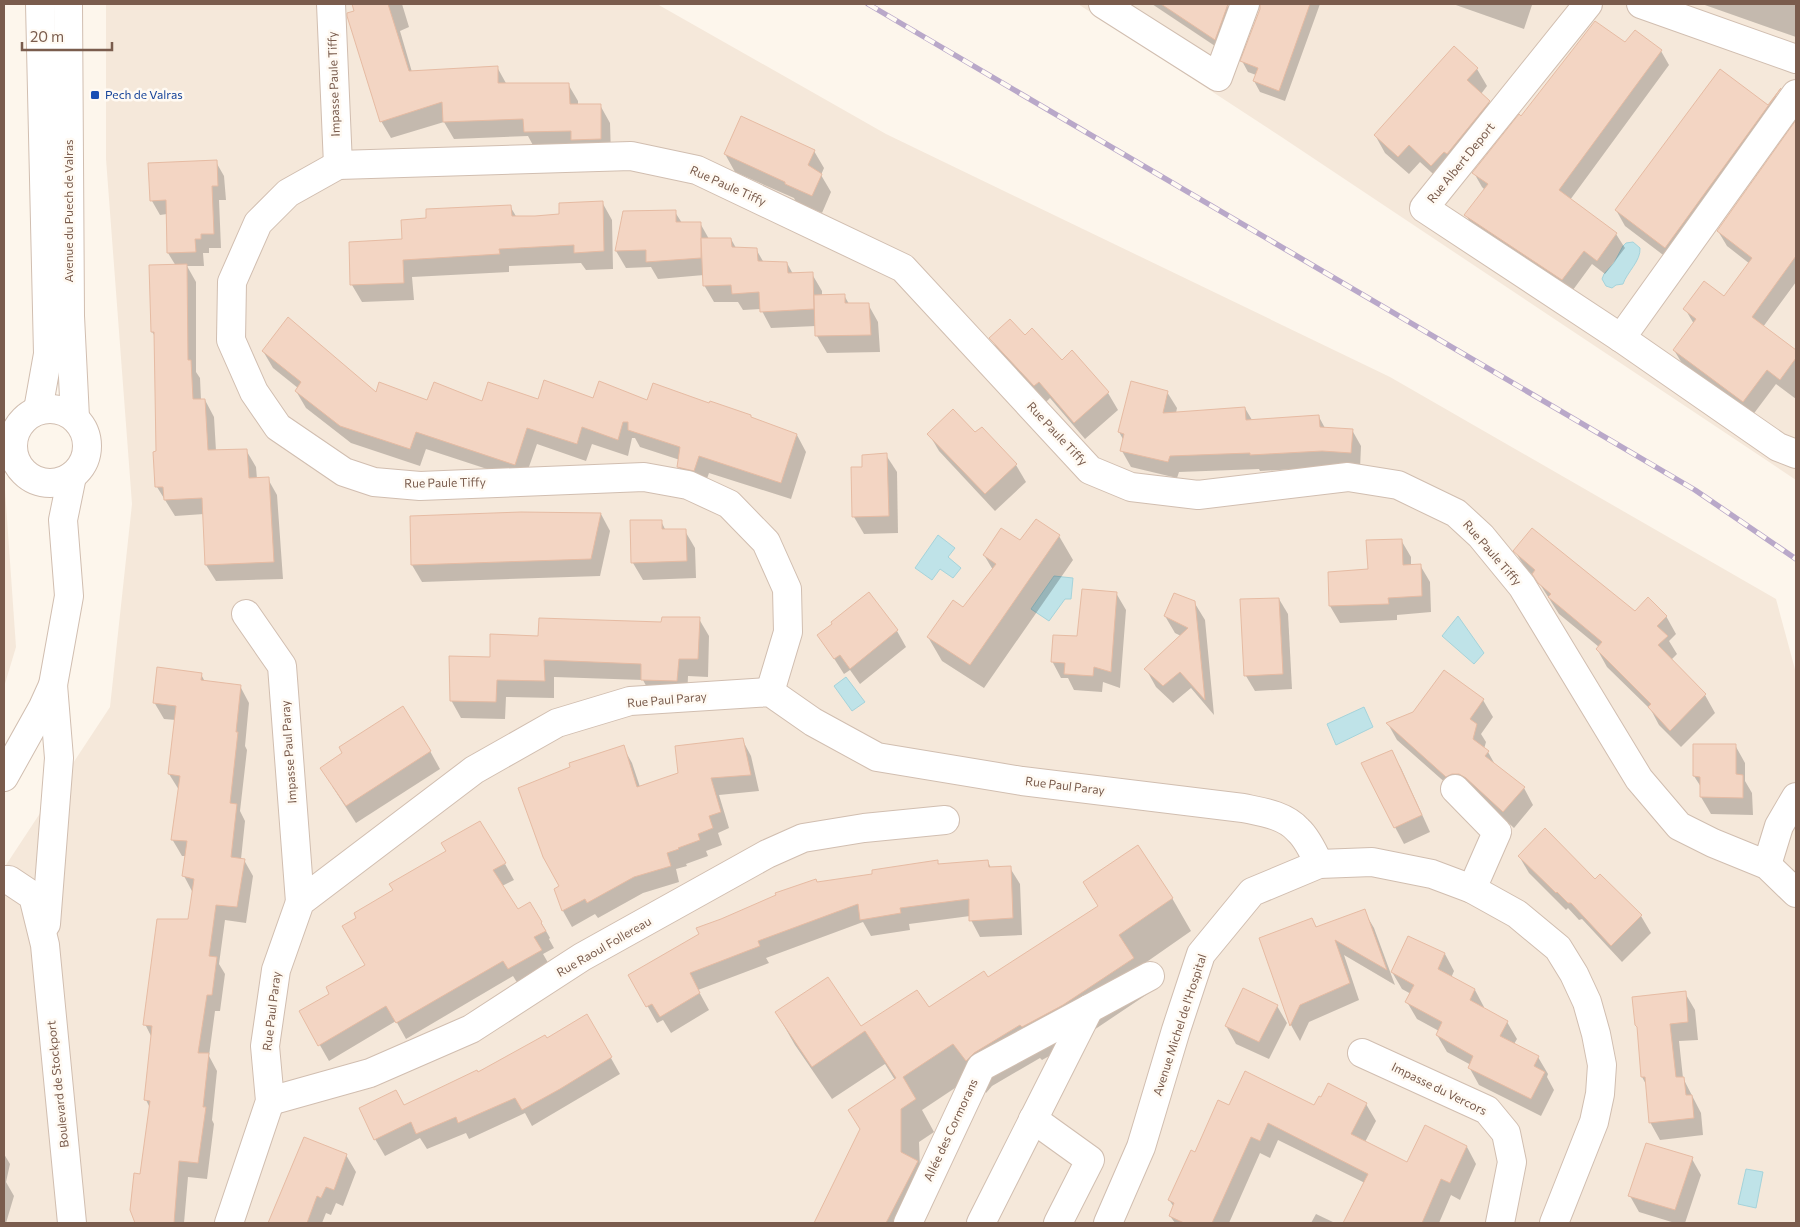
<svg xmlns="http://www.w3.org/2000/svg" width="1800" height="1227" viewBox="0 0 1800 1227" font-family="Commissioner,sans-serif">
<rect width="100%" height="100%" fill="#fdf6ec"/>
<!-- residential -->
<g fill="#f5e8da">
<path d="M106 4H657L886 134 1390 377 1776 599 1796 673V1223H4V868L110 707 132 504 106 159Z"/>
<path d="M1078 4H1796V480L1283 138Z"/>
<path d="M4 476 16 647 4 687Z"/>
</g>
<!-- water -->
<g fill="#bfe3e8" stroke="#a5d3da">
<path d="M1633 242 1640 248C1641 261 1627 272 1623 284L1616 285 1612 288 1606 286 1602 279 1604 274 1614 263 1623 246 1626 243Z"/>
<path d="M938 535 955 548 948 557 961 568 953 578 940 569 932 580 915 568Z"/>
<path d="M1054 576 1073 578 1071 599H1065L1049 621 1031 609Z"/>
<path d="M1458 616 1484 653 1474 664 1442 636Z"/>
<path d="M846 677 865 702 852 711 834 686Z"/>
<path d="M1364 707 1373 727 1336 745 1327 724Z"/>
<path d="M1746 1169 1763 1172 1756 1208 1738 1204Z"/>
</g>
<!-- shadow -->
<g fill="#0003">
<path d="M353 4H402L409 27 400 31 412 72 497 67 507 85 568 84 578 101V105H600L610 123 611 155 535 149 528 136 454 139 444 122 391 138 381 121Z"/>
<path d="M1152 4H1223L1227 6 1233 17 1221 50Z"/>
<path d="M1261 4H1320L1285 101 1260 92 1254 81 1256 75 1248 72 1242 61 1261 10Z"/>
<path d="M1453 4H1532V5L1524 29Z"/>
<path d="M1702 4H1796V37Z"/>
<path d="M1626 44 1661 51 1669 65 1570 200 1616 234 1625 248 1605 274 1592 264 1570 294 1474 229 1466 215 1485 190 1482 187 1474 173 1522 117Z"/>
<path d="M1454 48 1477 69 1487 86 1481 94 1489 102 1499 119 1442 182 1420 162 1409 174 1385 153 1375 135Z"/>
<path d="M1720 70 1768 106 1776 95 1785 110 1675 264 1625 226 1616 210Z"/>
<path d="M1796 123V282L1763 327 1796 352V399L1776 384 1752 416 1683 365 1674 350 1694 324 1685 309 1725 298 1750 264 1727 246 1718 231Z"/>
<path d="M814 151 824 168 821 175 831 192 822 213 796 202 794 198 735 172 725 154Z"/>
<path d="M216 162 224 176 226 200H219L221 248H209V253H203L204 266H187L196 282V372L200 378 201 400H205L214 417 216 451 246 450 256 467 257 479H268L277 495 283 579 216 581 206 565 204 514 175 516 157 487 158 453 155 336 152 332 176 266 168 253 167 214 160 215 152 201Z"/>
<path d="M602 202 612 220 613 269 586 270 581 263 509 266V272L412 277 414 300 362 302 352 285 427 220 510 206 517 218 561 216Z"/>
<path d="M675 212 682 223H700L709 239H731L736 248 756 249 764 263H787L793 274H812L822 291V296L844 295 849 304H868L878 322 880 352 827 353 817 336 816 326 771 328 761 309 743 310 738 302H714L704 285V275L658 279 651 267 626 268 616 251Z"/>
<path d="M1025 336 1108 393 1118 410 1085 439 1050 398 1045 403 1001 356 991 338Z"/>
<path d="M263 351 376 394 428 402 483 403 594 399 648 401 752 419 797 435 806 452 791 499 709 473 704 487 689 484 679 467 680 460 640 447 635 438H632L628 456 592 444 586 461 537 444 524 481 426 449 420 466 351 443 306 408 296 391 298 388 273 368Z"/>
<path d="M1167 392 1177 408 1176 413 1245 408 1252 420 1319 417 1325 428 1352 430 1361 446 1360 469 1332 467 1260 471 1259 469 1179 472 1177 478 1131 467 1122 451 1124 441 1119 432Z"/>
<path d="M929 434H975L1016 465 1026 482 995 511 939 451Z"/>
<path d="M886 455 897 472 898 533 864 534 854 517 863 468Z"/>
<path d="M601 514 610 531 600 576 422 582 412 565Z"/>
<path d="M661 521 666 531H685L695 548 696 578 643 580 633 563Z"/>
<path d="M1059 536 1073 560 984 688 942 661 928 637 964 608 993 570 984 555 1020 542Z"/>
<path d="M1401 540 1411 557V566L1420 565 1430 582 1431 612 1397 615V620L1340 623 1330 606 1329 573 1369 571Z"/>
<path d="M1515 551 1635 613 1666 616 1676 634 1669 641 1677 654 1671 660 1705 695 1715 713 1681 747 1659 725 1651 710 1607 667 1597 649 1599 647 1559 614 1536 578 1525 568Z"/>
<path d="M869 593 897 631 906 647 860 684 850 670 844 674 819 635Z"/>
<path d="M1116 593 1126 610 1120 688 1103 682 1102 692 1074 690 1068 678H1061L1052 661 1078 637Z"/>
<path d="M1279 599 1288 614 1292 689 1255 691 1246 676Z"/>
<path d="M1194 602 1205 620 1214 715 1191 688 1173 703 1156 687 1146 669 1181 636 1175 633 1165 616Z"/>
<path d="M699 619 709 636 708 677 688 676 687 698 652 697 643 680 554 677V698L506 697 505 719 461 718 451 700 491 658 539 638Z"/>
<path d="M201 674 205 682 240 686 249 703 245 746 247 750 240 811 245 821 241 859 244 860 253 876 246 923 225 920 219 964 225 974 220 1011H215L209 1056 217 1071 212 1120 214 1124 207 1179 188 1177 184 1223H136L131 1209 141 1175 150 1108 146 1100 152 1038 145 1024 189 921 193 893 184 876 186 856H182L172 839 179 790 169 774 176 720 164 719 154 702Z"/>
<path d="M1483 700 1493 717 1481 734 1486 742 1484 749 1488 752 1497 768 1524 788 1533 805 1514 828 1477 794 1457 793 1397 740 1388 724Z"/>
<path d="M742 739 751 756 759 791 719 795 729 828 718 833 722 845 706 851 708 856 686 864 687 866 676 869 679 882 643 893 598 918 595 914 572 927 563 911 555 889 561 886 623 747 632 763 640 787 679 774Z"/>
<path d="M1735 745 1745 763V781L1752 793 1753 815 1711 814 1701 797V787L1694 776Z"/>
<path d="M430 751 440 769 356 823 332 786Z"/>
<path d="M1391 751 1401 768 1430 832 1404 844 1395 827Z"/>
<path d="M1519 856 1595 881 1641 916 1651 933 1622 962 1582 919 1579 920 1568 908 1566 910 1529 873Z"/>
<path d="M937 861 939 865 988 862 991 868H1010L1020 884 1022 935 980 937 971 920 970 916 909 924 910 930 871 936 863 922 766 958 769 963 698 990 709 1010 671 1033 663 1020 657 1023 630 975 817 883 873 875Z"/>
<path d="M505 864 514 880 502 886 518 910 541 922 550 938 549 939 554 948 543 954 550 966 518 984 513 976 406 1039 396 1021 329 1061 301 1012 331 994 366 966 343 926Z"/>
<path d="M1172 898 1191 931 1138 968 1152 991 1082 1038 1042 1060 1040 1058 992 1086 986 1093 973 1076 922 1110 934 1132 919 1142 922 1223H815L861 1131 895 1080 885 1064 832 1099 795 1045 776 1012 861 1028 928 1008 987 979Z"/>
<path d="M1364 911 1374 928 1395 985 1344 955 1359 1000 1309 1022 1300 1041 1291 1025 1260 939 1312 919 1317 928Z"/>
<path d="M1409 938 1445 954 1454 971 1451 978 1475 990 1484 1007 1483 1009 1507 1022 1517 1039 1514 1044 1538 1057 1548 1074 1547 1077 1554 1090 1541 1116 1479 1085 1469 1067 1471 1065 1447 1052 1437 1035 1439 1031 1417 1019 1407 1002 1411 994 1402 989 1392 972Z"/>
<path d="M1685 993 1695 1010 1698 1040 1679 1041 1683 1078 1701 1113 1703 1135 1660 1140 1650 1122 1647 1086 1642 1077Z"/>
<path d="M1277 1006 1287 1023 1269 1059 1236 1044 1226 1026Z"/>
<path d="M587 1016 620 1074 532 1126 525 1113 469 1139 466 1133 427 1149 420 1138 385 1156 375 1139 404 1106 477 1074 546 1040Z"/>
<path d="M1366 1104 1376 1121 1365 1142 1407 1164 1467 1147 1476 1164 1460 1200 1451 1195 1439 1223H1345L1365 1183 1278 1140 1270 1158 1260 1153 1229 1223H1175L1170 1216 1174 1207 1169 1200 1196 1154 1230 1106 1315 1107Z"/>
<path d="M305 1138 346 1155 356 1172 343 1206 336 1203 331 1215 326 1213 322 1223H270Z"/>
<path d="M4 1154 10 1164 6 1182 14 1196 6 1223H4Z"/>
<path d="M1692 1159 1701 1175 1685 1223H1675L1639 1212 1630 1196Z"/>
<path d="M1316 1214 1335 1223H1311Z"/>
</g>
<!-- building -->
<g fill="#f3d5c3" stroke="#e6bba3">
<path d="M352 4H388L409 71 498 66V83H569L570 104H601V139L571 140V131L524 132 523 119 443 122 442 102 380 122 347 16V13L354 11Z"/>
<path d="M1161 4H1228L1215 40Z"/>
<path d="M1260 4H1310L1279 91 1253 81 1258 68 1240 61 1260 9Z"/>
<path d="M1595 21 1625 42 1635 30 1662 50 1559 190 1617 233 1597 261 1584 251 1562 280 1464 215 1488 184 1472 173 1519 114 1521 116Z"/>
<path d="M1454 46 1478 68 1467 80 1490 101 1447 154 1444 152 1431 166 1409 145 1398 157 1374 135Z"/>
<path d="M1720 69 1768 105 1781 88 1665 248 1615 210Z"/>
<path d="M741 116 815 150 808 165 822 174 812 196 785 184V182L724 154Z"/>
<path d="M1796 120V256L1752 317 1796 350V358L1780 380 1767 370 1743 402 1673 350 1696 319 1683 309 1704 281 1724 296 1752 258 1717 231Z"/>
<path d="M217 160 218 186H212L214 234H201V239H195L196 252 167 253 166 200 150 201 148 163Z"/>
<path d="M603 201 604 251 574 253V245L499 249 500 254 403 260 404 283 350 285 349 242 402 239 401 220 426 218V209L511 205 512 216H535L559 214V203Z"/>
<path d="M676 210V222H701V258L646 262V250L615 251 623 211Z"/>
<path d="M701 238H731L732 247 757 248 758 261 787 262 788 273 813 272 814 309 760 312 759 292 732 294 731 285 703 286Z"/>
<path d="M187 264 188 360H191L193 399H205L208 450 247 449 249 478 269 477 274 562 205 565 202 498 164 500 163 487H155L153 452 156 451 154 332H151L149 265Z"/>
<path d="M845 294V303H869L871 335 815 336 814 295Z"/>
<path d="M288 317 376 392 379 382 427 400 434 382 482 401 488 382 538 399 544 380 593 398 599 381 647 400 653 383 709 403 710 401 751 415V417L797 434 781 483 699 456 694 471 677 467 680 447 628 430V422H623L618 440 582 427 577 444 527 428 515 465 416 432 410 449 340 426 295 391 301 382 262 351Z"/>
<path d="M1010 319 1025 335 1032 328 1062 360 1072 350 1109 392 1074 423 1039 382 1034 386 989 338Z"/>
<path d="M1131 381 1168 391 1163 413 1245 407 1246 420 1319 415 1320 427 1353 429 1351 453 1322 451 1250 455V453L1170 456 1168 462 1120 451 1124 434 1118 432Z"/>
<path d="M953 409 975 432 982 427 1017 464 985 494 927 434Z"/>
<path d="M887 453 889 516 852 517 851 467H862V455Z"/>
<path d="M521 512 601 513 591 559 411 565 410 516Z"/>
<path d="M1036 519 1060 535 970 665 927 637 953 600 963 607 996 564 983 555 1001 528 1020 540Z"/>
<path d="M630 520H662V529H686L687 561 631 563Z"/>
<path d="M1532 528 1635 611 1648 597 1667 616 1657 626 1668 636 1658 645 1706 694 1670 731 1648 707 1651 704 1596 649 1602 642 1548 597 1551 594 1538 583 1532 574 1535 570 1513 551Z"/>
<path d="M1402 539 1403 565 1421 564 1422 596 1388 598 1389 604 1329 606 1328 572 1368 569 1366 540Z"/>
<path d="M1082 589 1117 592 1111 672 1094 667 1093 676 1064 674 1065 663 1051 662 1053 635 1077 636Z"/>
<path d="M869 592 898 630 850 669 840 655 834 659 817 635 832 624 831 622Z"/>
<path d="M1174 593 1195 601 1205 700 1180 672 1163 686 1144 669 1188 628 1164 616Z"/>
<path d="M1279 598 1283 674 1244 676 1240 599Z"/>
<path d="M662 617H700L698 659H679L677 681 641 680V664L544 660 545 681 497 680 496 702 450 701 449 656 490 657V634L538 636 539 618 661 622Z"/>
<path d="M157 667 202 673 201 680 241 685 236 732H238L230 803 237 804 231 857 245 859 237 907 216 905 209 956 217 957 212 995H207L198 1053H209L203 1107H206L198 1163 179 1161 174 1223H135L130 1210 134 1173 140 1174 150 1101 144 1100 152 1026 143 1025 157 919H188L194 879 182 876 187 841 171 840 180 776 168 774 176 706 153 703Z"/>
<path d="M1444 670 1484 699 1470 719 1477 724 1473 739 1489 751 1485 756 1525 787 1503 812 1466 778 1459 774H1452L1446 777 1386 723 1413 712Z"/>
<path d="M403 706 431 751 346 806 320 768 342 753 339 747Z"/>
<path d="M743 738 751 775 711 778 721 812 709 816 713 828 698 834 700 840 678 848 679 849 667 853 671 866 634 877 587 903 585 899 562 911 554 889 559 886 543 857 518 788 570 767 569 763 624 745 637 787 678 773 675 746Z"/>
<path d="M1693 744H1736V774L1743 775V798L1700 797V777L1693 776Z"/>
<path d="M1392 750 1422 815 1394 828 1361 763Z"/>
<path d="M480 821 506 863 493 870 518 909 530 902 542 922 541 923 546 931 534 937 542 950 508 969 503 961 396 1023 386 1006 318 1046 299 1011 329 994 326 987 365 965 342 926 356 918 354 913 393 890 389 884 446 851 441 843Z"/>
<path d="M1545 828 1595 879 1600 874 1642 915 1611 946 1571 903H1568L1557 892 1556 893 1518 856Z"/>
<path d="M1138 845 1173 898 1119 935 1134 958 1063 1005 1022 1027 1020 1025 974 1053 966 1061 953 1044 903 1077 916 1099 901 1109V1152L918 1161 886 1223H814L860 1129 848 1110 896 1078 865 1031 812 1067 775 1012 828 977 861 1026 917 990 929 1007 984 971 988 977 1098 906 1083 882Z"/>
<path d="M938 860V864L988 860 989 867 1011 866 1013 918 969 921V899L900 908 901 913 860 920 858 904 758 941 760 946 690 973 700 993 660 1017 652 1004 646 1007 628 975 699 934 696 928 721 919 776 895 775 893 816 879 817 882 872 874V870Z"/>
<path d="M1365 909 1387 970 1335 940 1350 983 1300 1005 1290 1026 1259 938 1312 918 1316 927Z"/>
<path d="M1408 936 1445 953 1438 969 1475 989 1470 1000 1508 1021 1500 1036 1539 1056 1534 1066 1545 1072 1531 1099 1468 1068 1473 1056 1436 1035 1442 1022 1405 1002 1414 985 1391 972Z"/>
<path d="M1243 988 1278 1005 1259 1042 1225 1026Z"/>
<path d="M1686 991 1688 1022 1670 1024 1676 1077H1684L1686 1095H1692L1694 1118 1649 1123 1645 1077H1641L1637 1027 1635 1025 1632 997Z"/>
<path d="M587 1014 612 1057 560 1089 522 1110 515 1098 458 1123 456 1117 416 1134 411 1122 374 1140 359 1108 396 1090 404 1105 477 1070 478 1072 545 1035 547 1038Z"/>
<path d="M1245 1071 1314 1105 1319 1096 1321 1097 1328 1083 1367 1103 1351 1134 1407 1162 1425 1125 1467 1146 1450 1183 1441 1179 1422 1223H1343L1368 1174 1268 1123 1260 1141 1251 1137 1212 1223H1184L1169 1216 1174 1203 1168 1200 1191 1150 1195 1152 1218 1100 1229 1105Z"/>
<path d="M304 1137 347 1154 334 1190 326 1187 321 1198 317 1196 307 1223H268Z"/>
<path d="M1646 1143 1693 1157 1675 1210 1628 1196Z"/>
</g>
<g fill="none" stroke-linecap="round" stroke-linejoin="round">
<defs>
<g id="minor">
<path d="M68 4 70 316 75 418"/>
<path d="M331 4 338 165"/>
<path d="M1103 4 1218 77 1245 4"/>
<path d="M1588 4 1424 208 1621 338 1778 447 1796 454"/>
<path d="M1641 4 1796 59"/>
<path d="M1621 338 1796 94"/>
<circle cx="50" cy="446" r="37"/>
<path d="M38 410 48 354 40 4"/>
<path d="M246 614 282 666 300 902"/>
<path d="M770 692 788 632 787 589 766 542 729 504 688 485 644 477 420 486 374 482 344 472 278 427 254 392 231 340 232 282 258 223 288 193 338 165 631 156 697 170 903 268 1090 470 1131 487 1198 495 1348 477 1398 485 1456 513 1481 536 1522 586 1639 779 1679 826 1713 843 1767 865 1796 893"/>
<path d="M4 777 43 707 53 685 69 596 63 520 72 476"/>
<path d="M1455 789 1497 832 1472 889"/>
<path d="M1767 865 1779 826 1796 797"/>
<path d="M4 880H9L33 896 45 945 72 1223"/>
<path d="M46 924 59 758 53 685"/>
<path d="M1362 1053 1487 1110 1506 1133 1512 1162 1500 1223"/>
<path d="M270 1101 370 1073 471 1029 582 957 767 854 803 838 864 828 945 820"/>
<path d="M1033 1119 1090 1160 1058 1223"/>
<path d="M229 1223 270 1101 265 1046 276 970 300 902 474 770 557 723 630 701 770 692 813 722 877 757 1022 781 1243 808C1262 812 1285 815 1298 830 1307 838 1314 853 1319 864"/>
<path d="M908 1223 981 1067 1150 976"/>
<path d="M981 1223 1089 1009"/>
<path d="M1108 1223 1141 1147 1176 1030 1201 954 1252 892 1319 864 1372 862 1432 874 1472 889 1517 914 1558 948 1574 974 1587 1002 1596 1034 1602 1065 1600 1094 1594 1122 1554 1223"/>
</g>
</defs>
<!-- minor casing -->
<use href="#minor" stroke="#d1beb0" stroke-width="30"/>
<!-- minor -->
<use href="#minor" stroke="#fff" stroke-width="28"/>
<defs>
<path id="rail" d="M868 4 1695 490 1796 559"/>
</defs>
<!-- rail casing -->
<use href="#rail" stroke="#b9a8c9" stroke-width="5.5"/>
<!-- rail -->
<use href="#rail" stroke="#fffaf3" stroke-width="4" stroke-dasharray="11" stroke-linecap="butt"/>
</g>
<!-- markers -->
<rect fill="#1a4fb4" stroke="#fffaf3" stroke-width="2" x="90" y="90" width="10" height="10" rx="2.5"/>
<g text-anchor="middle" stroke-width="5" stroke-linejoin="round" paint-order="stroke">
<!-- street labels -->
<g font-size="12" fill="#7a5c4d" stroke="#fffaf3">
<text transform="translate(334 84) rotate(-92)" y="4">Impasse Paule Tiffy</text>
<text transform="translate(1461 163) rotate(-51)" y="4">Rue Albert Deport</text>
<text transform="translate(728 186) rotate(24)" y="4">Rue Paule Tiffy</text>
<text transform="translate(69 211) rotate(-90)" y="4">Avenue du Puech de Valras</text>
<text transform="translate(1057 434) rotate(47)" y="4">Rue Paule Tiffy</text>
<text transform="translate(445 483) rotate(-1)" y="4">Rue Paule Tiffy</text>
<text transform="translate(1492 553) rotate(49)" y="4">Rue Paule Tiffy</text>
<text transform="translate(667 700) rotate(-5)" y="4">Rue Paul Paray</text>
<text transform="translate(289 752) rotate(-94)" y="4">Impasse Paul Paray</text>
<text transform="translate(1065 786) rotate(7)" y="4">Rue Paul Paray</text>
<text transform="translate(604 947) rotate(-30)" y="4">Rue Raoul Follereau</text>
<text transform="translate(272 1011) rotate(-83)" y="4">Rue Paul Paray</text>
<text transform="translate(1180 1025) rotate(-72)" y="4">Avenue Michel de l'Hospital</text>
<text transform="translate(58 1084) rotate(-96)" y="4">Boulevard de Stockport</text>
<text transform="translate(1439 1089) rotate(26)" y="4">Impasse du Vercors</text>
<text transform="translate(951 1130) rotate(-65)" y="4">Allée des Cormorans</text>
</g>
<!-- transit labels -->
<g font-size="12" fill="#164399" stroke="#fffaf3" text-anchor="start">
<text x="105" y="99">Pech de Valras</text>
</g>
</g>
<!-- border -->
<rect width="1800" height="1227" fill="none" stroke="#7a5c4d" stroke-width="10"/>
<!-- scale -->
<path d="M22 42v8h90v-8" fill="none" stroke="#7a5c4d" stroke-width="2.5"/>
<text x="30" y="42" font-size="15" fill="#7a5c4d" stroke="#fffaf3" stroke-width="4" paint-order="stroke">20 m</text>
</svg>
